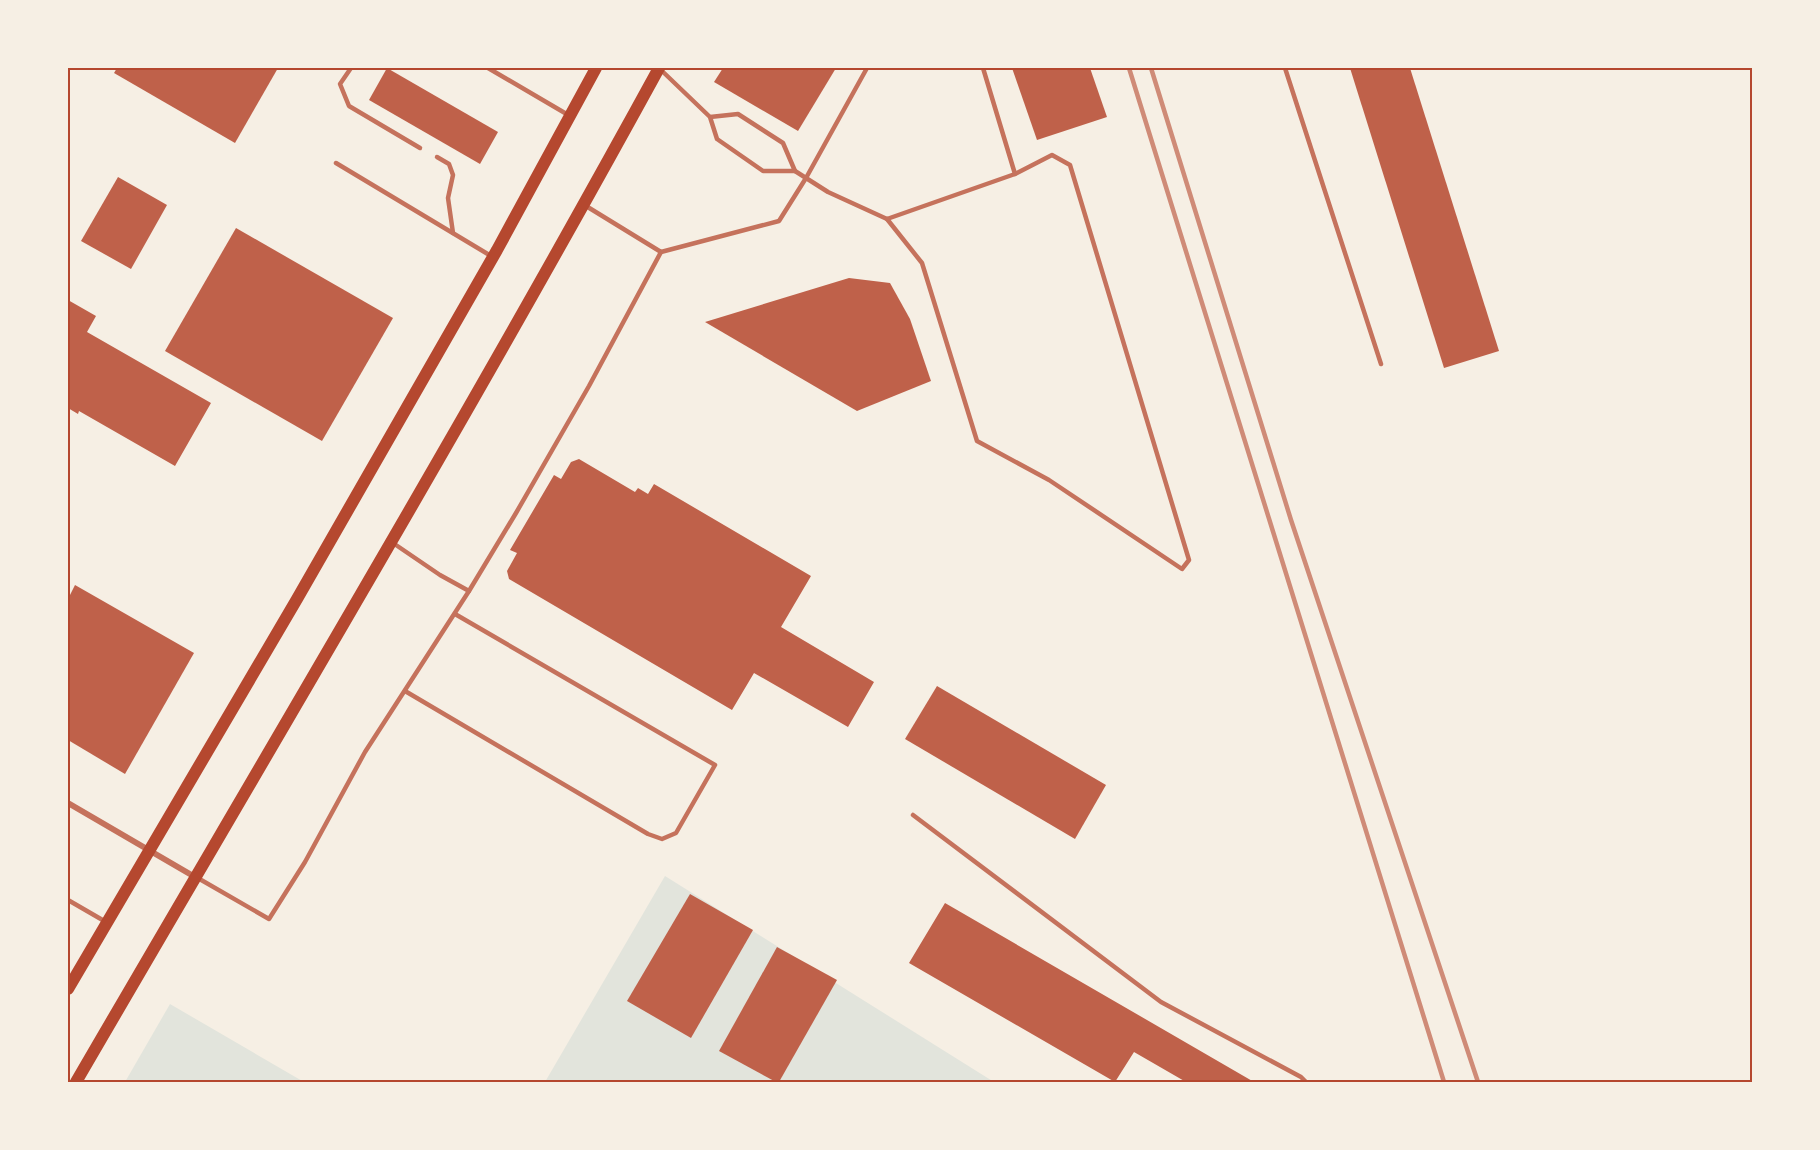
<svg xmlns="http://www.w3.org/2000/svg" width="1820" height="1150" viewBox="0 0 1820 1150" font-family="'Source Serif 4',serif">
<rect width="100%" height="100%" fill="#f6efe4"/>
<!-- green -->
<g fill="#e2e4dc">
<path d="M665 876 994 1082H545Z"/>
<path d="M170 1004 304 1082H125Z"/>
</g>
<!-- building -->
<g fill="#bf614a">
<path d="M117 68H278L235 143 114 73Z"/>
<path d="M387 68 498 132 480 164 369 100Z"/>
<path d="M723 68H836L798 131 714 82Z"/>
<path d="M1012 68H1090L1107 117 1037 140Z"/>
<path d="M1350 68H1410L1499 351 1444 368Z"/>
<path d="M118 177 167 205 131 269 81 241Z"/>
<path d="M236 228 393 318 322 441 165 351Z"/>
<path d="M849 278 890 283 910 319 931 381 857 411 705 322Z"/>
<path d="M68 300 96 316 87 332 211 403 175 466 79 411 78 414 68 408Z"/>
<path d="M579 459 635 492 638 488 648 494 654 484 811 576 781 627 874 682 848 727 754 673 732 710 509 579 507 571 517 553 510 550 554 475 561 479 571 462Z"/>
<path d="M75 585 194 653 125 774 68 740V599Z"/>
<path d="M937 686 1106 785 1075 839 905 739Z"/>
<path d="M690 894 753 930 691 1038 627 1001Z"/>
<path d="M945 903 1254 1082H1186L1134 1052 1115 1082 909 963Z"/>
<path d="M777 947 837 980 779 1082H776L719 1051Z"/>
</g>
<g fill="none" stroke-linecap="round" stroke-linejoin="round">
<!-- service -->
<g stroke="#c5725c" stroke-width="4.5">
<path d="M351 68 340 84 349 106 420 148"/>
<path d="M488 68 570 116"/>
<path d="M1285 68 1381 364"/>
<path d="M661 70 710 117 717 139 763 171H795L783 143 738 114 710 117"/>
<path d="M437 157 449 164 453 175 448 198 453 233"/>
<path d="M336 163 491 256"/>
<path d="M795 171 828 192 887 219 1015 174 983 68"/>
<path d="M586 206 661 252 779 221 806 178 867 68"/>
<path d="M887 219 922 263 977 441 1049 480 1182 569 1189 560 1070 165 1052 155 1015 174"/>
<path d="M393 543 440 575 469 591"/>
<path d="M405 691 648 834 662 839 676 833 715 765 455 614"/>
<path d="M913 815 1161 1002 1301 1077 1306 1082"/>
<path d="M196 877 269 919 305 862 365 752 469 591 516 513 589 386 661 252"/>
<path d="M68 900 106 922"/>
</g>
<!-- minor -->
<path stroke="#c5725c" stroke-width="6" d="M68 803 195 877"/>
<!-- secondary -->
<g stroke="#b5482f" stroke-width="12">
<path d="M68 989 297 599 497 250 596 68"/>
<path d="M76 1082C272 745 472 410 659 68"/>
</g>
<!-- rail -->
<g stroke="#cf8b77" stroke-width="4.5">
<path d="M1129 68 1444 1082"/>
<path d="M1151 68 1291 520 1478 1082"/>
</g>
</g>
<!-- border -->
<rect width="1820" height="1150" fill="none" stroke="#f6efe4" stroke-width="138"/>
<rect x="69" y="69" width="1682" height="1012" fill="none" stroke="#b5482f" stroke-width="2"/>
</svg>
